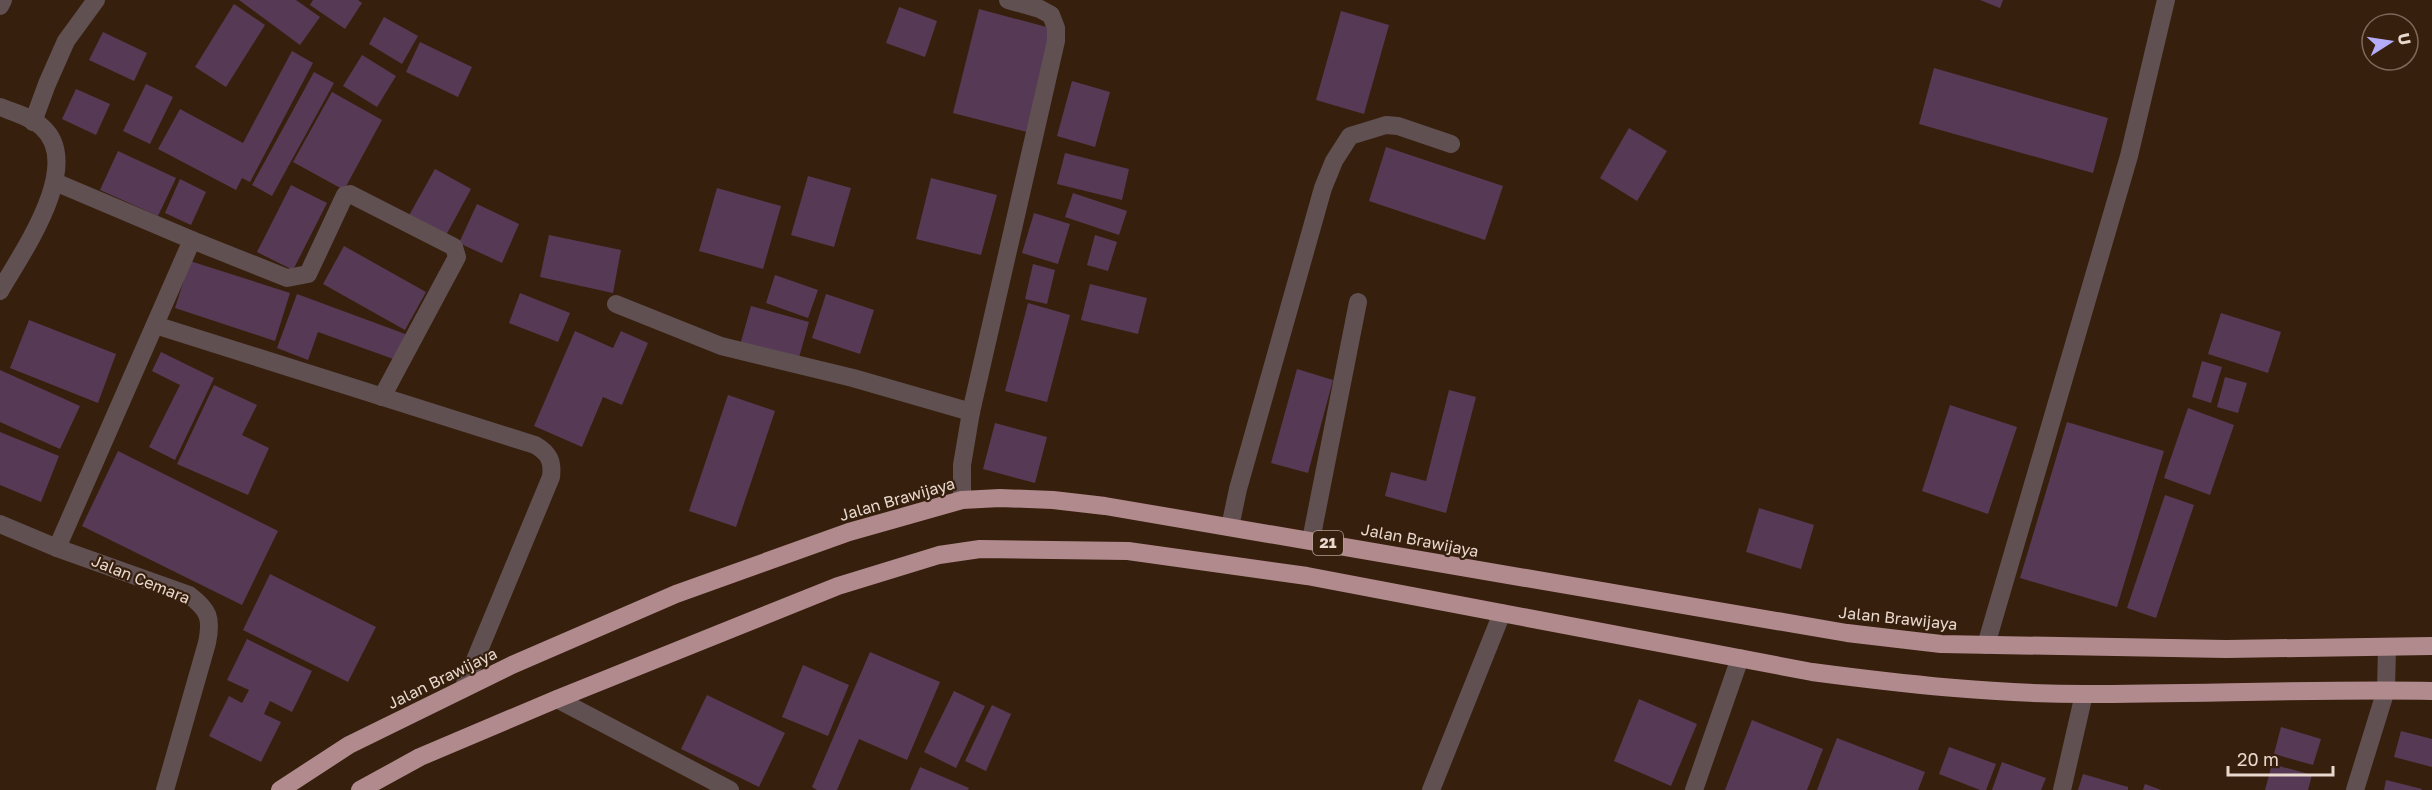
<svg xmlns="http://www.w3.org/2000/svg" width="2432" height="790" viewBox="0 0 2432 790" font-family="'Golos Text',sans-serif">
<rect width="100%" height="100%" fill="#371f0d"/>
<!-- building -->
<g fill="#563a55">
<path d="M239 0H296L320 17 300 45Z"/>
<path d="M313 0H358L362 3 345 29 310 5Z"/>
<path d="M1980 0H2003L2000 8Z"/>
<path d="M234 4 265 25 226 87 195 67Z"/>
<path d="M899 7 937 21 925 57 886 43Z"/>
<path d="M979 9 1054 29 1027 132 953 113Z"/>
<path d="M1341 11 1389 25 1364 114 1316 100Z"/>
<path d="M384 17 418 36 402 64 369 44Z"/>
<path d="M103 32 147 53 134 81 89 60Z"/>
<path d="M420 42 472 67 458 97 406 72Z"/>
<path d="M292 51 313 63 250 182 242 178 236 190 158 149 180 109 243 143Z"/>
<path d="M362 55 396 76 377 107 343 86Z"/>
<path d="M1934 68 2108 118 2093 173 1919 124Z"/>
<path d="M314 72 334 83 272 196 252 185Z"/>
<path d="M1072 81 1110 92 1095 147 1057 136Z"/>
<path d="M146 84 173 97 150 144 123 131Z"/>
<path d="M76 89 110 104 96 135 62 119Z"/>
<path d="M332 92 382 120 344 190 293 162Z"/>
<path d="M1629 128 1667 151 1637 201 1600 178Z"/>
<path d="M1386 147 1503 186 1485 240 1369 201Z"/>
<path d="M118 151 176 178 158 216 100 190Z"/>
<path d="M1065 153 1129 169 1122 200 1057 184Z"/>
<path d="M435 169 471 189 444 239 407 219Z"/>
<path d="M808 176 851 188 834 247 791 235Z"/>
<path d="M931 178 997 195 981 255 916 239Z"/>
<path d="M180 179 206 192 191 225 165 213Z"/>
<path d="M291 185 327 203 293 270 257 252Z"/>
<path d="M717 188 781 206 763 269 699 251Z"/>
<path d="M1073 193 1127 211 1119 235 1065 217Z"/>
<path d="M477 204 519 224 502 263 459 243Z"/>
<path d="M1034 213 1070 224 1058 264 1022 253Z"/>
<path d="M549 235 621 250 613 293 540 277Z"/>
<path d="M1095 235 1117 242 1108 271 1087 265Z"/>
<path d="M344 246 426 292 405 330 323 284Z"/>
<path d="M190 261 290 293 275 341 175 308Z"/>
<path d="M1033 264 1055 270 1047 304 1025 299Z"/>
<path d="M775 275 818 290 808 318 766 303Z"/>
<path d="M1090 284 1147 298 1138 334 1081 320Z"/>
<path d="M520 293 570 313 558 342 509 323Z"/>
<path d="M297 294 408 335 399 361 318 332 308 360 277 348Z"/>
<path d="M826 294 874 310 860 354 812 338Z"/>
<path d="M1028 303 1070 315 1047 402 1005 391Z"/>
<path d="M751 306 809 322 798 361 740 345Z"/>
<path d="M2221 313 2281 332 2268 373 2208 354Z"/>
<path d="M29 320 116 354 98 403 10 368Z"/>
<path d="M575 331 613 348 621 331 648 343 622 405 603 397 582 447 534 426Z"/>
<path d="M161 352 214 378 175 460 149 447 180 385 152 371Z"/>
<path d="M2202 361 2222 367 2211 403 2192 397Z"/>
<path d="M1297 369 1333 380 1308 473 1271 463Z"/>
<path d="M0 370 80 406 60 449 0 422Z"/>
<path d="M2225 377 2247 383 2238 413 2217 407Z"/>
<path d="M214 385 257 405 242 435 269 448 248 495 177 464Z"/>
<path d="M1449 390 1476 397 1446 513 1385 496 1391 472 1426 481Z"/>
<path d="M728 395 775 411 736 527 689 511Z"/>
<path d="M1950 405 2017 427 1988 514 1922 491Z"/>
<path d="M2188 408 2234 425 2210 495 2164 478Z"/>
<path d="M2067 422 2164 451 2117 607 2020 578Z"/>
<path d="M995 423 1047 437 1035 483 983 469Z"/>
<path d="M0 432 59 456 41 502 0 485Z"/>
<path d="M118 451 278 531 242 605 82 526Z"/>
<path d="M2165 495 2194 505 2156 618 2127 608Z"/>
<path d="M1759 508 1814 525 1801 569 1746 552Z"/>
<path d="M270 574 376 627 348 682 243 630Z"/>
<path d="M247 639 312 671 292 712 270 701 264 714 281 722 261 762 209 736 229 696 242 703 249 690 227 680Z"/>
<path d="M870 652 940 682 907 760 859 739 837 790H817L812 787Z"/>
<path d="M803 665 849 685 828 736 782 717Z"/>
<path d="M954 691 985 706 956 768 924 752Z"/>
<path d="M707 695 785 733 759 787 681 749Z"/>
<path d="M1639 699 1697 724 1671 786 1614 761Z"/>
<path d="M992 705 1011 714 986 771 965 761Z"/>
<path d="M1752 720 1823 749 1807 790H1725Z"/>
<path d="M2281 727 2321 739 2313 765 2274 754Z"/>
<path d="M2401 731 2432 739V767L2394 757Z"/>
<path d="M1837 738 1925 772 1918 790H1817Z"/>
<path d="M1949 747 1996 764 1986 790H1980L1939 774Z"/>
<path d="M2002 762 2046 778 2041 790H1992Z"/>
<path d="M2272 764 2312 775 2308 790H2265Z"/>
<path d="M920 767 969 788 968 790H910Z"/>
<path d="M2083 774 2128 787V790H2078Z"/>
<path d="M2386 780 2422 789 2421 790H2384Z"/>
<path d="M2145 784 2161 790H2143Z"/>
</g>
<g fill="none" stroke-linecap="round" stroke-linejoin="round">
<!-- minor -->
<g stroke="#605052" stroke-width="18">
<path d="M0 6 3 0"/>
<path d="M0 107C13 112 31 117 42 127 85 165 21 254 0 291"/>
<path d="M33 122 47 84 66 41 96 0"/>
<path d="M55 182 192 240"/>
<path d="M616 304 721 346 853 378 971 412"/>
<path d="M155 325 535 445C549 453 553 461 551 477L463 689"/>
<path d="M962 500V465L971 412 1056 41V28L1051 15 1040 9 1008 0"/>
<path d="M0 524 57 548 189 595C209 610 212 618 207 643L165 790"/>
<path d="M1230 527 1238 489 1323 188 1334 161 1350 136 1386 125 1398 126 1451 144"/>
<path d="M1311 540 1358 302"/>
<path d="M57 548 192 240 287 278 308 274 345 195 350 194 454 247 457 257 382 397"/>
<path d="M1986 645 2129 156 2166 0"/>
<path d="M557 699 730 790"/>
<path d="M1431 790 1502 613"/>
<path d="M1694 790 1740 658"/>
<path d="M2062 790 2084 694"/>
<path d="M2355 790 2386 690 2387 648"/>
</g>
<!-- highway -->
<g stroke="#b18a8e" stroke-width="18">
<path d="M280 790 349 745 512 665 676 594 849 532 962 500 1000 498 1053 500 1105 506 1847 633 1941 644 2226 649 2432 646"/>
<path d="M360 790 420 757 557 699 838 586 939 555 980 549 1128 551 1307 576 1812 672C1903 684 1994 694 2085 694 2201 694 2316 689 2432 691"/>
</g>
</g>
<g text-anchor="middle" stroke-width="4.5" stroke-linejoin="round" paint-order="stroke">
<!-- shield labels -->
<rect fill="#371f0d" stroke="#b4a093" stroke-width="1.5" x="1313" y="531" width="30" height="24" rx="4.5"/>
<g font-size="15" font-weight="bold" fill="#e9d8cd">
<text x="1328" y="548">21</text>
</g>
<!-- street labels -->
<g font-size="16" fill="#e9d8cd" stroke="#371f0d">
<text transform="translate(897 499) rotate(-16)" y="6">Jalan Brawijaya</text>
<text transform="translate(1420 540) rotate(11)" y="6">Jalan Brawijaya</text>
<text transform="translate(141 579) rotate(22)" y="6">Jalan Cemara</text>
<text transform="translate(1898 618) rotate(6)" y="6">Jalan Brawijaya</text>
<text transform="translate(442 678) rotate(-26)" y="6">Jalan Brawijaya</text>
</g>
</g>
<!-- north arrow -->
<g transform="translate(2390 42) rotate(78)"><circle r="28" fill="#371f0d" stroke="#7e695a" stroke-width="1.5"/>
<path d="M0-4.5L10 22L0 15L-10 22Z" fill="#b4acf9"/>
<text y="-9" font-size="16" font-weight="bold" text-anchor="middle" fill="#e9d8cd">U</text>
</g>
<!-- scale -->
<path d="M2228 766v9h105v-9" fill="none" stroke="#e9d8cd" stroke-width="3"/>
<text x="2237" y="766" font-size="18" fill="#e9d8cd" stroke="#371f0d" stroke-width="4.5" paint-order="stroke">20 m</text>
</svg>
